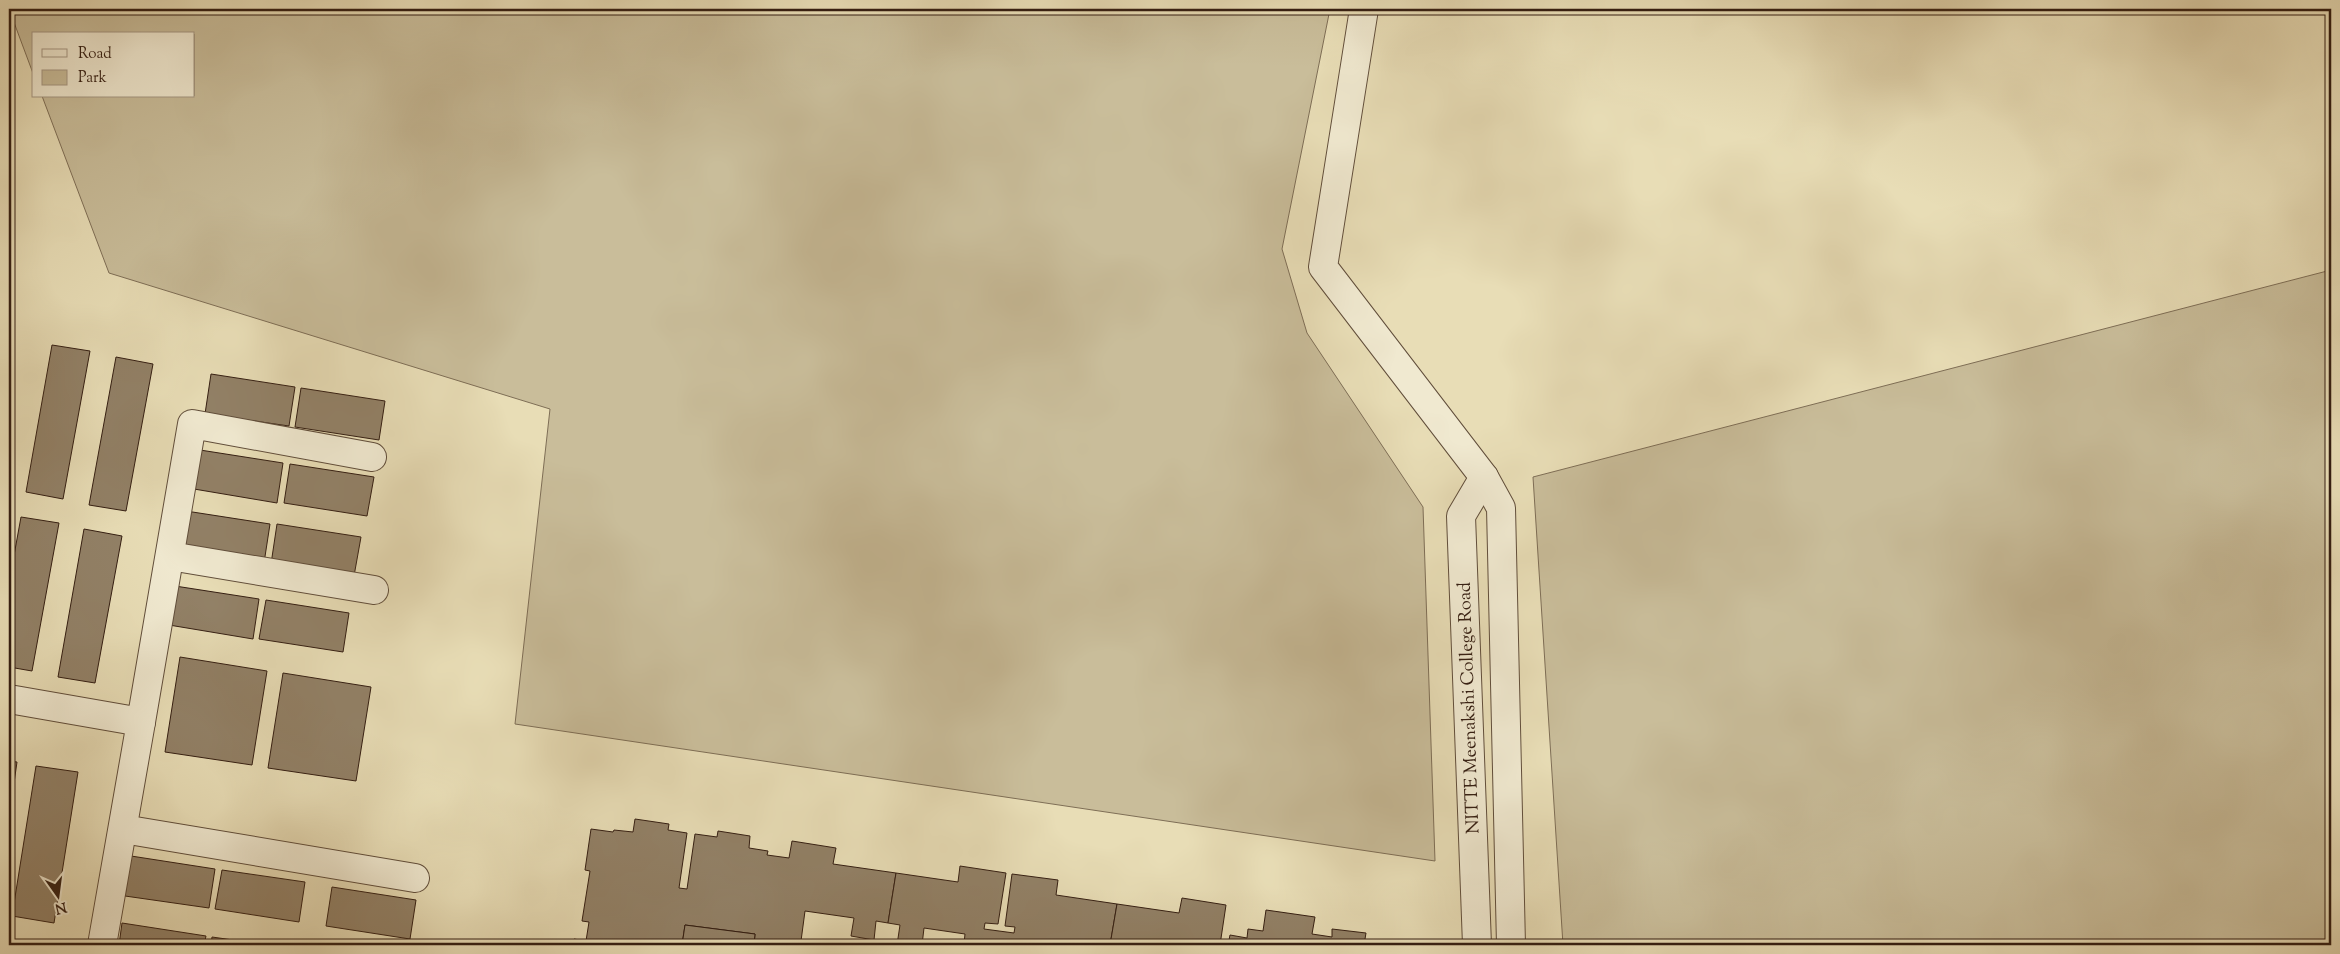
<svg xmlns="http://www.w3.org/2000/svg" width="2340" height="954" viewBox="0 0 2340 954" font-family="'Sorts Mill Goudy',serif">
<rect width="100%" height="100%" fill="#e8ddb6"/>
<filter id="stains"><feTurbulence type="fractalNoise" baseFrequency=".004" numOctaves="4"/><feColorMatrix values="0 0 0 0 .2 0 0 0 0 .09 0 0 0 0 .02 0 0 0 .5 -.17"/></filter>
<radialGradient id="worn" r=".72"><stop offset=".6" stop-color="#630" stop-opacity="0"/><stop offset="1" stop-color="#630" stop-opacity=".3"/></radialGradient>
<!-- green -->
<g fill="#c9bd9a" stroke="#7e6e56">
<path d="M9 9H1330L1282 249 1307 333 1423 507 1435 861 515 724 550 409 109 273 42 96H194V34H34V76Z"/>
<path d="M2331 270V945H1563L1533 477Z"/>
</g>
<!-- building -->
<g fill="#928167" stroke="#341e12">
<path d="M52 345 90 351 63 499 26 492Z"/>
<path d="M116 357 153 364 126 511 89 505Z"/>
<path d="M211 374 295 387 289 426 205 414Z"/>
<path d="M301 388 385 401 379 440 295 427Z"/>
<path d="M200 450 283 463 277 503 194 489Z"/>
<path d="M290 464 374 477 367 516 284 503Z"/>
<path d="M186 511 270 524 264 563 180 550Z"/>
<path d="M21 517 59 523 32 671 9 667V583Z"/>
<path d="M277 524 361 537 354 576 271 564Z"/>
<path d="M84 529 122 536 95 683 58 677Z"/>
<path d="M175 586 259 599 253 639 169 625Z"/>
<path d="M266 600 349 613 343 652 259 639Z"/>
<path d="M180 657 267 671 252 765 165 752Z"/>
<path d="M283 673 371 687 356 781 268 768Z"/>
<path d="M9 761 17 762 9 818Z"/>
<path d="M36 766 78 772 54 923 12 916Z"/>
<path d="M635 819 669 824 668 830 687 833 679 888 687 889 695 834 717 837 718 831 750 836 749 848 768 851 767 855 789 858 792 841 836 848 833 864 896 873 888 923 876 921 874 940 851 936 854 918 805 911 801 941 829 945H754L755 934 685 925 682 945H573L574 939 586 941 589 922 582 921 590 871 585 870 591 829 613 832 614 830 633 832Z"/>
<path d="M131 856 215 869 209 908 125 896Z"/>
<path d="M960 866 1006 873 998 924 985 923 984 929 1014 933 1015 927 1005 926 1012 874 1058 880 1056 895 1117 904 1110 945H951V942L964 944 965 934 924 928 922 945H897L900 925 888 923 896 873 958 882Z"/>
<path d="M222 870 305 882 299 922 215 909Z"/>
<path d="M332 887 416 900 410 939 326 926Z"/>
<path d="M1182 898 1226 905 1220 945H1110L1117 904 1179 913Z"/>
<path d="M1266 910 1315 917 1312 934 1332 937V929L1366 933 1364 945H1228L1230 935 1247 938 1248 929 1263 931Z"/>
<path d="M122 923 206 936 204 945H119Z"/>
<path d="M685 925 755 934 754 945H682Z"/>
<path d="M212 937 268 945H211Z"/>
</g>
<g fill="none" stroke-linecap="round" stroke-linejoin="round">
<defs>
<g id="minor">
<path d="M1364 9 1323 267 1484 477 1501 508 1511 945"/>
<path d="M170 556 374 590"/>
<path d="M9 699 141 722 192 424 372 457"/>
<path d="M123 829 415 878"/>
<path d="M102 945 141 722"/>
<path d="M1477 945 1461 516 1484 477"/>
</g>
</defs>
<!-- minor casing -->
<use href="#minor" stroke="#614e3b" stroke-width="30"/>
<!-- minor -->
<use href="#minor" stroke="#f0e9d0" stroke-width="28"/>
</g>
<g text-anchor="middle" stroke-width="4" stroke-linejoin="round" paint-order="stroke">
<!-- street labels -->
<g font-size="18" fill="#341e12" stroke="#f0e9d0">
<text transform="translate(1468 708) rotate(-92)" y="6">NITTE Meenakshi College Road</text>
</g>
</g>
<!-- margin -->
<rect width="2340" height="954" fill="none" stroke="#e8ddb6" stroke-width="30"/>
<rect x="10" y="10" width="2320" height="934" fill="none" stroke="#341e12" stroke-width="2.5"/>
<rect x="15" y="15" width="2310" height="924" fill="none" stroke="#341e12"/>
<!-- legend -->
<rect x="32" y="32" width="162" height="65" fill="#f0e9d0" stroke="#a59884"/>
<rect x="42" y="49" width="25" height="8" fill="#f0e9d0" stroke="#a59884"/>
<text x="78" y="58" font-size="15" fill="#341e12">Road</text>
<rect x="42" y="70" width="25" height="15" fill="#c9bd9a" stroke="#a59884"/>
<text x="78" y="82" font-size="15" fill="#341e12">Park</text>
<!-- north arrow -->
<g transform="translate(58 896) rotate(166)" stroke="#f0e9d0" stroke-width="4" paint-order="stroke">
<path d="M0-4L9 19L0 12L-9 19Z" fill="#341e12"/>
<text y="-8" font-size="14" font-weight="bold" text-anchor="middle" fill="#341e12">N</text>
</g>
<rect width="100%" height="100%" filter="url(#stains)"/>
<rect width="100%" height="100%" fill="url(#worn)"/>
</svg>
